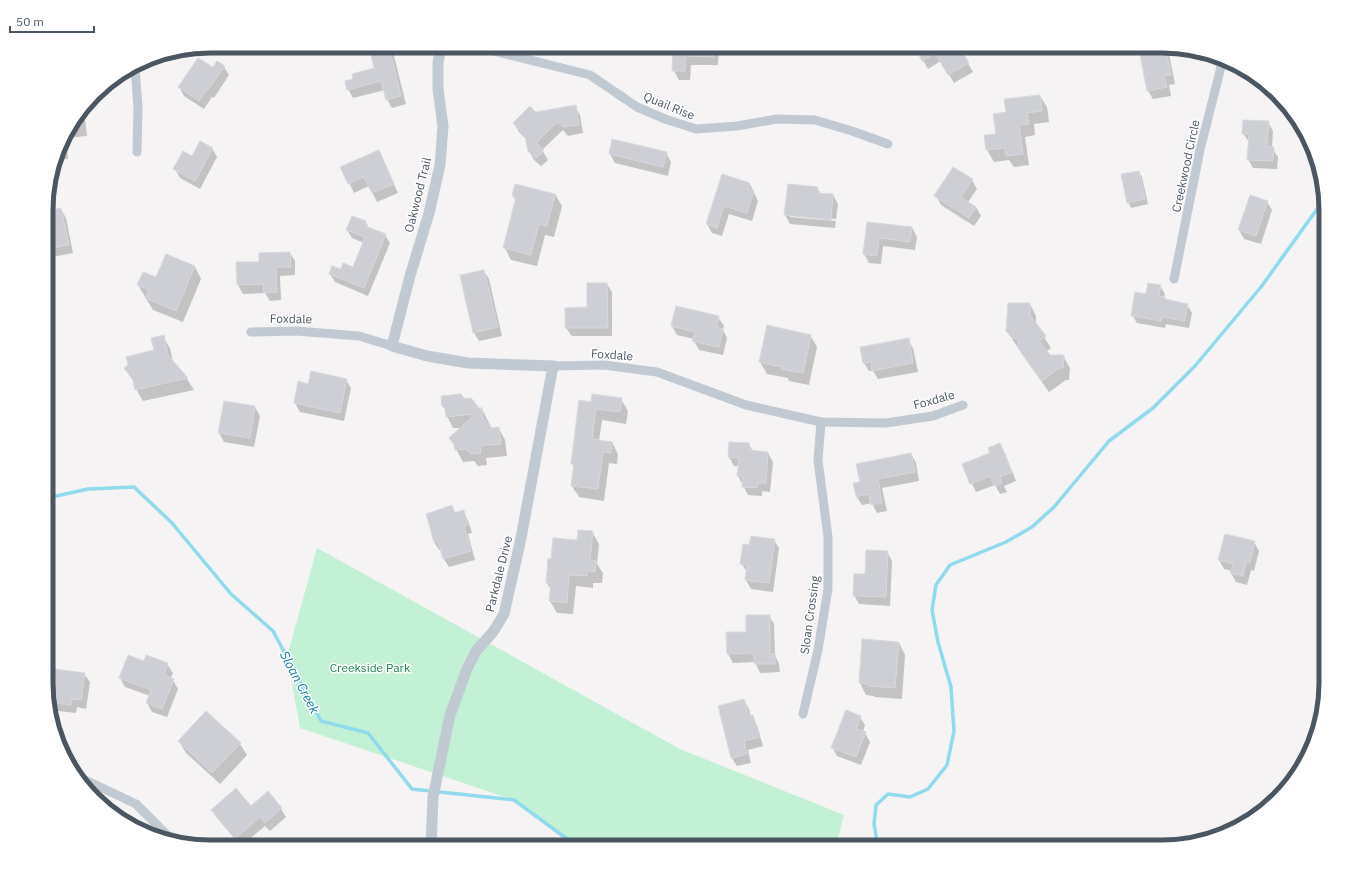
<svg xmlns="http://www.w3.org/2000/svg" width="1372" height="893" viewBox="0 0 1372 893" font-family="'IBM Plex Sans',sans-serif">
<rect width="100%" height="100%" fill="#f5f3f3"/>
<!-- green -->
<path fill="#c3f1d5" d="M317 548 680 749 844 815 836 847H578L514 800 300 728 287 657Z"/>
<!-- shadow -->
<g fill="#0003" fill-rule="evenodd">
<path d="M601 46H607L605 49Z"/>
<path d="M684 46H719L718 65H691L690 80H679L674 71 684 50Z"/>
<path d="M958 46 973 72 954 83 941 61 928 69 917 50Z"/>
<path d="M1164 46 1169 54 1175 84 1169 85 1171 96 1153 99 1148 91Z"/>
<path d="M389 47 394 56 406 104 392 108 387 99 385 90 353 98 348 89 376 69Z"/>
<path d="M224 67 229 75 214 98 212 97 204 109 184 96 179 87 213 68Z"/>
<path d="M1040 96 1047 107 1049 122 1034 124 1035 135 1025 137 1029 165 1014 167 1009 160 994 162 987 150 997 134Z"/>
<path d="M575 106 580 115 583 133 568 136 563 130 542 150 548 160 541 166 534 160 529 151 527 140 519 132 514 123 536 113Z"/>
<path d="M84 110 87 136 66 138 68 159 56 160 63 137Z"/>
<path d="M1268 122 1273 131 1272 148 1278 157 1277 169 1253 168 1248 159 1249 142 1243 133Z"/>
<path d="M212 148 217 157 200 189 180 178 175 169 192 157Z"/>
<path d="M666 153 671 162 668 176 615 163 610 154Z"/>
<path d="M383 160 398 193 377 202 369 186 354 193 342 167Z"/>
<path d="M1139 172 1142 177 1148 204 1131 208 1128 202Z"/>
<path d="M722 175 750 184 758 201 752 221 729 214 722 236 712 233 707 224Z"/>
<path d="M972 180 977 189 968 202 976 207 981 216 974 226 941 205 936 196Z"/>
<path d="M817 188 821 194 833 195 838 204 835 228 790 224 785 215ZM790 215 836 219V221L790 217Z"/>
<path d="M555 194 562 206 554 237 545 235 537 266 511 260 505 248 516 201 513 196Z"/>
<path d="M1267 202 1272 210 1261 244 1244 239 1239 230Z"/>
<path d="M61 209 66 218 73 253 47 258V229Z"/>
<path d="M366 222 369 229 385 235 390 243 368 296 335 282 330 274 341 270 353 268 364 243 352 238 347 230Z"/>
<path d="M868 223 912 228 917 237 915 250 883 246 881 264 869 263 864 254Z"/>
<path d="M290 253 295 261V275L280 276 281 300 270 301 265 293 243 294 238 285 260 262Z"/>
<path d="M167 255 195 267 201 279 183 322 153 310 138 285 157 279Z"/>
<path d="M484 271 489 279 502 336 479 341 474 333Z"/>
<path d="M607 284 612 292V336H572L566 328 588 308Z"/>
<path d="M1160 286 1165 294 1164 297 1166 301 1187 305 1192 313 1189 328 1166 324 1165 328 1137 323 1132 315 1147 295Z"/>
<path d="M1030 304 1036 316V325L1051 348 1046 352 1049 356H1063L1070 368 1069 380H1066L1049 392 1026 360 1007 331Z"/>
<path d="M677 307 718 317 724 326 723 330 727 338 723 355 699 350 694 341V339L677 335 672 326Z"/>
<path d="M810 335 817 347 809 385 789 381 788 378 767 374 760 362Z"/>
<path d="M163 337 170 348 173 362 187 379 194 390 143 401 136 389 135 384 125 368 155 351Z"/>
<path d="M908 339 913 348 918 372 878 379 873 371H869L864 363Z"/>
<path d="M346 380 351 388 344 421 300 412 295 403 299 383 309 385Z"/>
<path d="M621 399 628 411 626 424 602 420 599 441 612 442 618 454 617 464 609 463 604 501 579 497 572 486 574 468 572 463 592 403Z"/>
<path d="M465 400 480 410 482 409 490 425H488L492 429 499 428 505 440 507 456 486 458 487 465 478 466 474 461 463 462 450 438 461 428H453L447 416Z"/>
<path d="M255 407 260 416 254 447 224 442 219 433Z"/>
<path d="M749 444 753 452 768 453 773 462 770 492 762 491V496L748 495 738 476 739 466H734L729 457Z"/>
<path d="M1000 444 1005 453 1016 481 1004 486 1007 492 1000 494 995 485 976 492 963 465 991 454Z"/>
<path d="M911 454 916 463 919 481 882 488 887 511 877 513 872 503 862 505 857 497 861 483Z"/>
<path d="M452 506 456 514 463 512 468 520 472 533 468 534 475 560 449 567 444 559 441 550H439L434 542Z"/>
<path d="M592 532 599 544 597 564 603 573 602 583H593V588L576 586 573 614 557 613 550 601 551 590 547 583 552 560 578 541Z"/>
<path d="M774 540 779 548 773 592 751 589 746 580 747 572 741 563 750 546Z"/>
<path d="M1254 542 1259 551 1254 571 1251 570 1247 585 1236 582 1231 573 1232 571 1224 569 1219 560Z"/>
<path d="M887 552 892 561 890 606 859 604 854 595 866 575Z"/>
<path d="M769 616 774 624 775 655 779 664 780 672 760 673 755 662 733 663 728 654 747 633Z"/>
<path d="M863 640 899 643 905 655 902 699 875 697 874 696 866 695 860 683Z"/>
<path d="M144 663 167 664 173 673 170 679 173 680 178 689 167 717 152 712 147 703 150 696 125 687 120 678Z"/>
<path d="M47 667 50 669 84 674 90 682 86 709 77 707 76 713 49 710 47 704Z"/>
<path d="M744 700 749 709 751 717 752 716 757 725 763 746 748 750 751 763 737 766 732 758 719 707Z"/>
<path d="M860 717 865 725 863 732 865 733 870 742 861 765 837 756 832 747Z"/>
<path d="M179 741 240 744 247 755 220 784 186 753Z"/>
<path d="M267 792 281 809 286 817 270 831 265 826 241 846 217 818 212 810 251 807Z"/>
</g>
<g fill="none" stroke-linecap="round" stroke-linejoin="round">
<!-- stream -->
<g stroke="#90daee" stroke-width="3.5">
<path d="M47 498 88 489 134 487 172 523 231 594 273 631 321 721 368 733 412 789 514 800 578 847"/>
<path d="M878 847 874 824 876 805 888 794 910 797 928 789 947 765 954 731 951 687 938 642 932 610 936 585 950 565 1006 542 1032 527 1054 507 1109 441 1153 408 1195 366 1261 287 1325 198"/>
</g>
</g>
<!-- building -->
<g fill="#cdcfd5" stroke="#d7d9de">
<path d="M389 46 401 96 386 100 381 81 347 90 345 81 353 79 352 74 374 68 370 51Z"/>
<path d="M683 46H714V57L686 56 685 71H672L673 48 683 49Z"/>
<path d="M921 46H959L969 63 948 75 935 53 922 61 916 49Z"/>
<path d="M1158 46H1165L1171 75 1164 76 1167 87 1147 91 1139 50Z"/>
<path d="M198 58 213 67 217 61 225 66 208 90 207 89 199 101 178 87Z"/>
<path d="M1040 95 1042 111 1027 113 1029 124 1019 125 1023 154 1006 156 1005 148 986 150 984 135 996 134 993 114 1006 112 1004 99Z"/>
<path d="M576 105 579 125 563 127 557 122 536 143 544 150 536 158 528 151 525 136 513 123 530 106 536 112Z"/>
<path d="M1243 120 1269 121 1267 147H1274L1273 161 1247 160 1249 134H1242Z"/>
<path d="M612 139 667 152 663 167 609 154Z"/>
<path d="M200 141 213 148 195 181 173 169 183 151 192 156Z"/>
<path d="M379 150 394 184 372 193 364 177 348 184 340 167Z"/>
<path d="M953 167 973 179 961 197 976 207 969 218 934 196Z"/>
<path d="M1139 171 1145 199 1127 203 1121 174Z"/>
<path d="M722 174 750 183 748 189 754 191 747 213 724 206 717 228 706 224Z"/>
<path d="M515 184 555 194 547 226 539 224 531 255 503 248 516 197 512 196Z"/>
<path d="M788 184 818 187 817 193 833 194 831 220 784 215Z"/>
<path d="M1250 195 1268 201 1256 236 1238 230Z"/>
<path d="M61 208 69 245 47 249V211Z"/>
<path d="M352 216 366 221 365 226 386 234 364 288 329 274 332 266 341 269 343 263 353 267 365 237 346 230Z"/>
<path d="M867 222 912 227 910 242 879 238 877 256 863 254Z"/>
<path d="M290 252 291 267H276L277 292 264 293 263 284 237 285 236 262H259V253Z"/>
<path d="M166 254 195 266 176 311 145 298 149 290 137 285 143 272 156 277Z"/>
<path d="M484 270 498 327 473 333 460 275Z"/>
<path d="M587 283H607L608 328H565V308L587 307Z"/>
<path d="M1148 283 1161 285 1159 296 1165 297V299L1188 304 1185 321 1162 317 1161 321 1131 316 1135 292 1146 294Z"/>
<path d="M1008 303H1030V315L1046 336 1039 341 1050 355H1064L1063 368H1059L1042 381 1018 348V339L1012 338 1006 331Z"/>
<path d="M676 306 719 316 717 327 723 329 719 347 692 341 695 332 671 326Z"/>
<path d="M767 325 811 335 803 373 781 369 782 367 759 362Z"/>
<path d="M164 335 168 355 188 378 135 390 133 380 124 368 128 365 126 357 154 350 151 338Z"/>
<path d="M909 338 913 363 872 371 871 362 863 363 860 347Z"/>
<path d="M311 371 347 379 340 413 294 403 298 381 308 384Z"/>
<path d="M461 394 465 399 471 398 480 409 482 407V411L485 413 482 414 483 418 492 428 499 427 501 444 480 446 481 453 471 454 466 449 455 450 454 444 449 438 475 414 446 417 445 409 442 406 441 396Z"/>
<path d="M592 394 622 398 620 412 596 409 592 439 612 442 611 453 603 452 598 489 571 486 574 464H571L579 400 591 402Z"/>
<path d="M224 401 255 406 250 438 218 433Z"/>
<path d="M729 442 749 443V450L768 452 766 483H758L757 488 742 487 743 477 737 476 739 458 728 457Z"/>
<path d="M1000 443 1012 472 1000 477 1002 483 994 486 990 476 970 484 962 464 990 453 988 448Z"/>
<path d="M911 453 915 472 878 479 882 503 871 505 869 494 856 497 853 483 860 482 856 464Z"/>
<path d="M452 505 454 513 464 510 468 525 464 526 471 551 443 559 438 541 434 542 426 514Z"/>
<path d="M578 530 593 531 590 560 596 561 595 572 587 571V576L569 575 567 603 549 601 551 583H546L548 559H551L553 538 577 540Z"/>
<path d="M1225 534 1255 541 1250 563 1246 562 1243 576 1230 573 1233 564 1218 560Z"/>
<path d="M751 536 775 539 769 583 745 580 747 565 740 564 743 544 749 545Z"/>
<path d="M866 550 888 551 886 597 853 596 854 574H865Z"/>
<path d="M746 615H770V654H775V664H754V653L727 654 726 632H746Z"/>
<path d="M862 639 899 642 895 688 868 686V684L859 683Z"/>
<path d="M128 655 144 661 146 655 168 663 164 675 174 679 162 709 146 703 151 690 119 678Z"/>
<path d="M47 668 85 673 81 700 72 699 71 705 47 702Z"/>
<path d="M744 699 749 716 753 715 759 737 744 741 747 754 731 758 718 706Z"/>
<path d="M846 710 861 716 856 729 866 732 856 757 831 748Z"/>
<path d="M206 711 241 743 212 773 178 741Z"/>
<path d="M236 788 251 806 268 791 282 808 265 823 260 817 236 838 211 810Z"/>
</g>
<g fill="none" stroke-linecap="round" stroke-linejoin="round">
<!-- minor -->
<g stroke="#c1cad2" stroke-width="9">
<path d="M474 46 590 75 637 107 665 119 696 129 737 126 777 119 815 120 852 131 888 144"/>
<path d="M135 66 138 108 137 152"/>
<path d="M1174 279 1200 150 1220 71 1222 58"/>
<path d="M251 332 296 331 359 336 392 346"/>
<path d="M553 366 604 365 657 372 746 405 821 422 886 423 933 416 963 405"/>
<path d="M803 714 818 650 828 589V537L818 460 821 422"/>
<path d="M79 777 136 804 173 841"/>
</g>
<!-- tertiary -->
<path stroke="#c1cad2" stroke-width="11" d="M431 847 433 797 450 715 467 669 476 651 493 632 504 614 521 538 553 366 468 363 427 356 392 346 410 276 429 213 440 165 443 126 438 89V63L441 46"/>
</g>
<g text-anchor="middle" stroke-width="3" stroke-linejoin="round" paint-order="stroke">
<!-- street labels -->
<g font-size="12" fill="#4a5661" stroke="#fff">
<text transform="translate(669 106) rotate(22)" y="4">Quail Rise</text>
<text transform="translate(1186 166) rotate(-78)" y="4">Creekwood Circle</text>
<text transform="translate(418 195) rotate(-76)" y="4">Oakwood Trail</text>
<text transform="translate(291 319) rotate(1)" y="4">Foxdale</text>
<text transform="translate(612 355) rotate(4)" y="4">Foxdale</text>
<text transform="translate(934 400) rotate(-15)" y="4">Foxdale</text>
<text transform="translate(499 574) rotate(-76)" y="4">Parkdale Drive</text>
<text transform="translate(810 615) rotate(-82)" y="4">Sloan Crossing</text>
</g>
<!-- park labels -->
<g font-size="12" fill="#17864f" stroke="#fff">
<text x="370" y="672">Creekside Park</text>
</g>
<!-- water labels -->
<g font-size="13" font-style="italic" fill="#0c7c9b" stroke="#fff">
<text transform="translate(300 682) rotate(62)" y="5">Sloan Creek</text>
</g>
</g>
<!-- crop -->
<path d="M0 0H1372V893H0ZM210 53H1162A157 157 0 0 1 1319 210V683A157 157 0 0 1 1162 840H210A157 157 0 0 1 53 683V210A157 157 0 0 1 210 53Z" fill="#fff" fill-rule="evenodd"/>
<path fill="none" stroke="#4a5661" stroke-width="5" d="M210 53H1162A157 157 0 0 1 1319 210V683A157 157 0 0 1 1162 840H210A157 157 0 0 1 53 683V210A157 157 0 0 1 210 53Z"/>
<!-- scale -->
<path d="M10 26v6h84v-6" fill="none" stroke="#4a5661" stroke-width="2"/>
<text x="16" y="26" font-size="12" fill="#4a5661" stroke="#ffffff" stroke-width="3" paint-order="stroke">50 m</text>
</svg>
